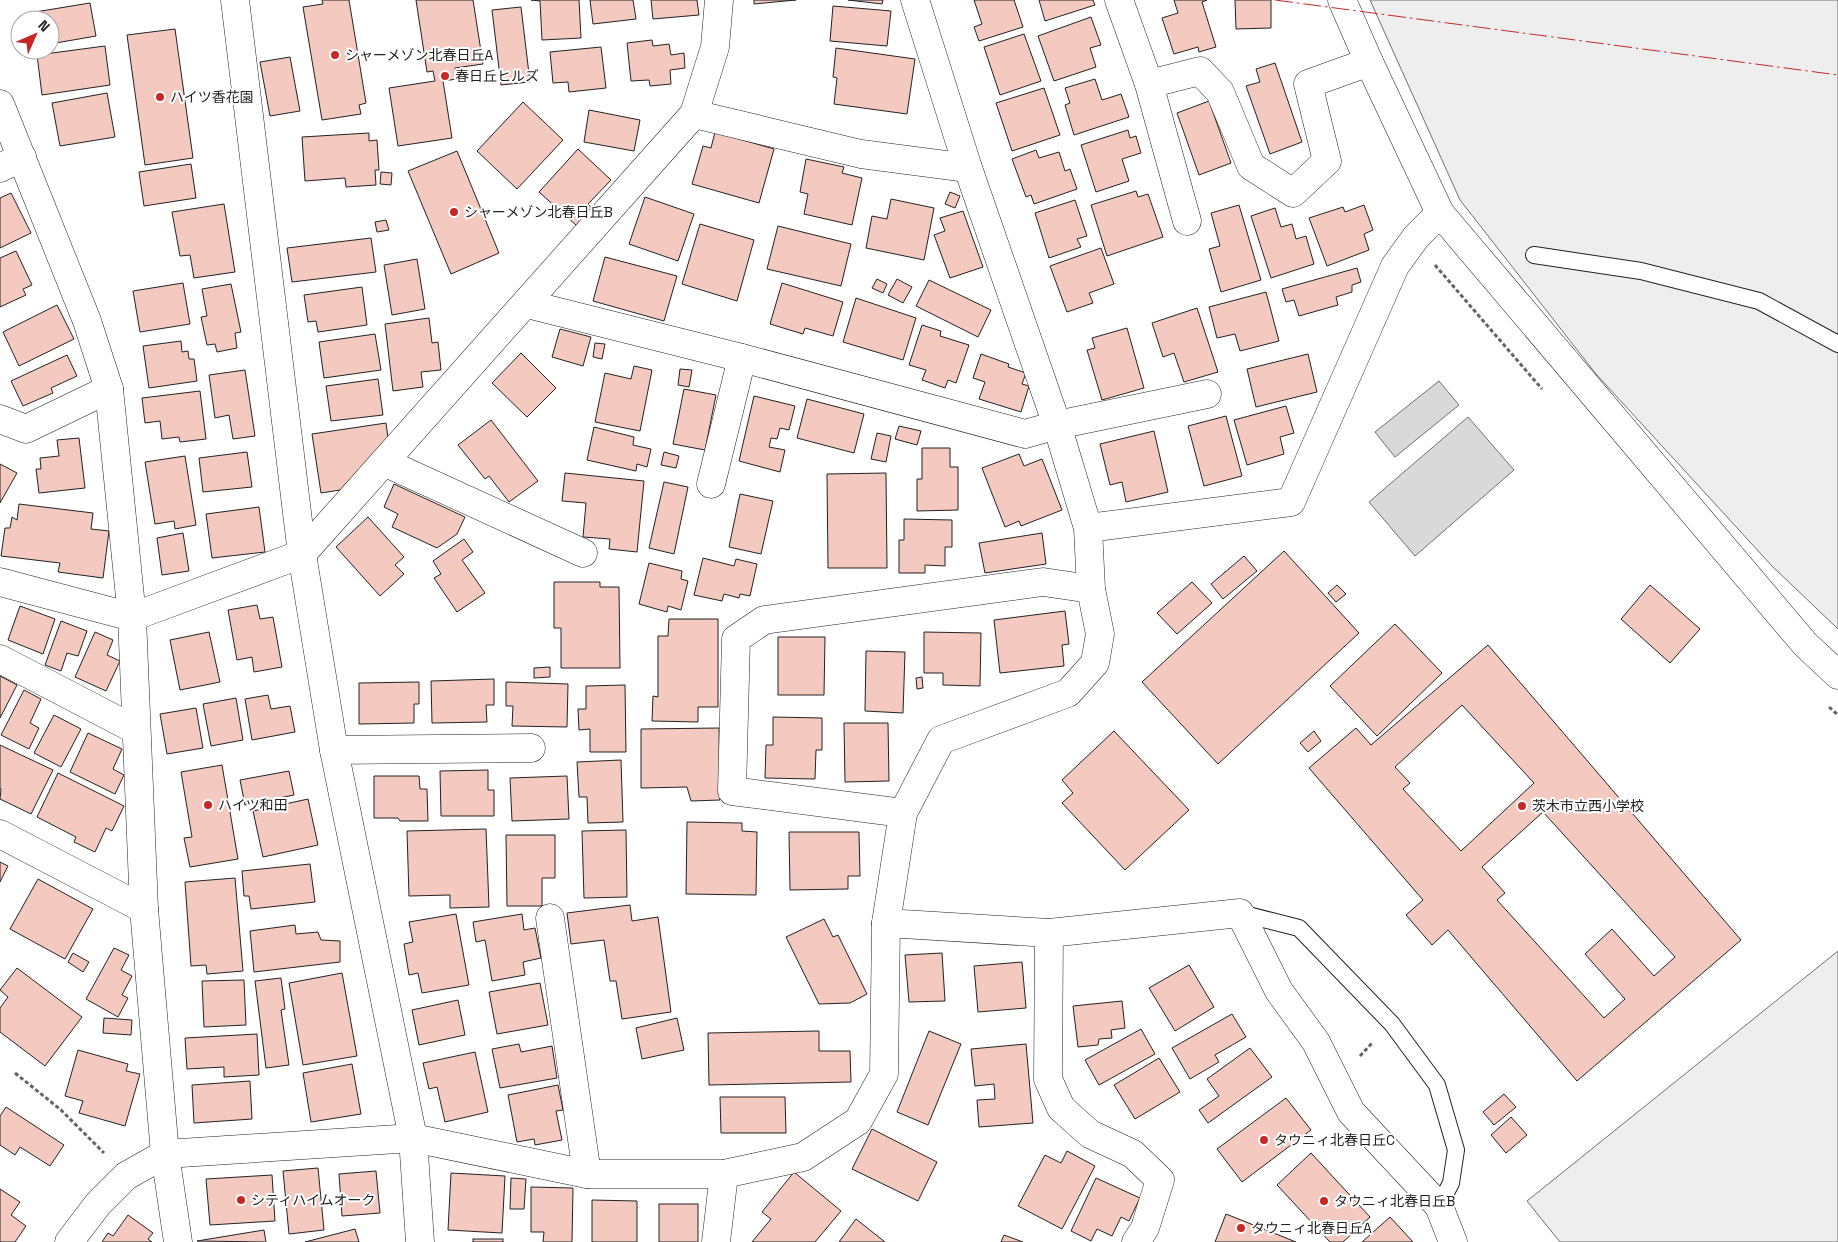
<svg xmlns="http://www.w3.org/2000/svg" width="1838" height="1242" viewBox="0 0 1838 1242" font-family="'Space Grotesk','Noto Sans JP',sans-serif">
<rect width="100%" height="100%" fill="#fff"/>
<!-- green -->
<g fill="#eee" stroke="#6f6f6f">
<path d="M1370 0H1838V629L1772 566 1596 374 1460 200Z"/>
<path d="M1838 951V1242H1560L1527 1201Z"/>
</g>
<!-- water -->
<g fill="#d9d9d9" stroke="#6f6f6f">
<path d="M1439 381 1459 405 1395 457 1375 432Z"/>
<path d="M1468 417 1514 470 1415 556 1369 502Z"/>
</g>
<!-- building -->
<g fill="#f3c9c0" stroke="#222" fill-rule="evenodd">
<path d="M322 0H349L366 103 359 105 361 114 322 120 303 7 323 4Z"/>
<path d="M416 0H473L483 64 455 68 457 79 443 81 452 138 398 146 389 88 435 81 433 71 427 72Z"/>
<path d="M531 0H579L581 38 542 40 540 1Z"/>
<path d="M590 0H633L636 19 593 24Z"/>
<path d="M651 0H697L699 15 653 19Z"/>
<path d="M754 0H796L754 4Z"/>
<path d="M848 0H883L882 4Z"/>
<path d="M974 0H1014L1023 27 979 41 974 27 982 24Z"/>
<path d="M1039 0H1093L1095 5 1045 21Z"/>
<path d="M1174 0H1207L1202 2 1216 47 1199 52 1198 47 1174 54 1162 18 1178 13Z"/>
<path d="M1235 0H1271V28L1236 29Z"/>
<path d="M90 3 96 36 50 44V20H30L29 13Z"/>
<path d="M833 6 891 11 887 46 830 41Z"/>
<path d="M521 7 530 82 501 85 492 10Z"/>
<path d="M1091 17 1101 45 1090 48 1096 67 1054 81 1038 36Z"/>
<path d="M175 29 193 158 145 165 127 35Z"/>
<path d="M1024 34 1041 81 1000 95 984 47Z"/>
<path d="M652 40 653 46 669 44 671 55 684 53 685 68 670 70 671 84 650 86 649 80 631 81 627 43Z"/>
<path d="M105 46 110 85 42 95 37 55Z"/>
<path d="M601 47 606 88 569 92 568 82 553 83 550 52Z"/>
<path d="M836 48 915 59 907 114 834 104 837 78 833 77Z"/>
<path d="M290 57 300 111 270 116 260 62Z"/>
<path d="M1275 63 1302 142 1270 154 1246 86 1260 82 1256 69Z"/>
<path d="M1095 79 1102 100 1121 94 1129 117 1074 135 1065 105 1070 103 1065 88Z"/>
<path d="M1044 88 1060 135 1012 151 996 103Z"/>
<path d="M107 93 115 137 60 146 52 103Z"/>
<path d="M1209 101 1231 163 1199 175 1177 113Z"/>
<path d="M523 102 563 140 517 189 477 151Z"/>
<path d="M589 110 640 120 634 151 584 142Z"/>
<path d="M1128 130 1130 138 1136 136 1141 153 1122 159 1129 181 1096 192 1081 145Z"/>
<path d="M715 132 774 149 759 203 692 184 703 146 711 148Z"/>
<path d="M369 133V141L377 140 379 170H375L376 185 346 187 345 178 305 181 302 137Z"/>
<path d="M578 149 611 180 588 204 592 209 577 226 539 192Z"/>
<path d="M1036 150 1039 158 1059 152 1065 171 1070 169 1077 189 1034 204 1031 195 1026 197 1012 159Z"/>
<path d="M457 151 499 253 451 274 408 171Z"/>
<path d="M806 159 844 167 842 173 862 178 852 225 804 214 808 194 800 192Z"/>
<path d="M191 164 196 198 144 206 139 172Z"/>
<path d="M381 172 392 173 391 185 380 184Z"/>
<path d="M1136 191 1138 197 1148 194 1163 237 1107 256 1091 205Z"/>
<path d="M950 192 960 196 955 208 945 204Z"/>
<path d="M11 193 31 233 0 248V198Z"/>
<path d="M645 197 694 214 678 261 629 244Z"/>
<path d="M891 199 934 208 924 260 866 248 872 216 887 219Z"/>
<path d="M1075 200 1087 236 1077 239 1081 247 1049 258 1035 213Z"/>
<path d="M224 204 235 272 194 278 190 255 180 256 172 212Z"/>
<path d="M1239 205 1261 280 1221 292 1209 249 1220 246 1211 213Z"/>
<path d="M1364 205 1373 230 1364 234 1369 250 1327 266 1309 218 1343 207 1345 212Z"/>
<path d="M1275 208 1281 227 1292 224 1296 239 1306 236 1314 264 1271 278 1251 216Z"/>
<path d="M963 211 983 267 950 278 934 235 945 231 940 218Z"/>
<path d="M386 220 389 230 377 232 375 222Z"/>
<path d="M700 224 754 240 737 301 682 284Z"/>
<path d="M778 226 851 244 841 286 767 269Z"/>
<path d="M371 238 376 272 292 282 287 248Z"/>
<path d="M1101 248 1114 284 1089 293 1093 303 1067 312 1050 266Z"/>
<path d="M16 251 32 285 23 289 26 295 0 307V258Z"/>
<path d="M605 257 677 276 664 321 593 301Z"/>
<path d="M417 259 425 309 392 315 384 265Z"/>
<path d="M1357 268 1361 282 1352 285V292L1336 297 1338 305 1299 316 1294 300 1286 302 1282 289Z"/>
<path d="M877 279 887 284 883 293 872 288Z"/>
<path d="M897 279 912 287 903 303 888 295Z"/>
<path d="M929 280 991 310 978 337 916 306Z"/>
<path d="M183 283 190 324 140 332 133 291Z"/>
<path d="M782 283 843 302 833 336 805 328 803 334 770 324Z"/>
<path d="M231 284 241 332 235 333 237 348 217 352 215 344 207 345 201 317 207 316 202 289Z"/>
<path d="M362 287 367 325 318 332 316 321 308 322 304 295Z"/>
<path d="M1266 292 1279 341 1240 351 1235 334 1217 338 1209 307Z"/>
<path d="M856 298 916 318 903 360 843 342Z"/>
<path d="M57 305 74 339 19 366 3 332Z"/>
<path d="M1197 308 1218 372 1184 382 1174 353 1163 357 1152 323Z"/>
<path d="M429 318 432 343 438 342 441 370 421 372 423 387 393 391 385 324Z"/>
<path d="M922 325 941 331 940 336 969 345 956 383 948 380 945 388 922 380 926 370 909 365Z"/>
<path d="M1127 328 1144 388 1102 400 1087 350 1095 348 1092 338Z"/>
<path d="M560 329 591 337 583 366 552 357Z"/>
<path d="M375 334 381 370 324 378 319 342Z"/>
<path d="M181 341 182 352 188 351 189 359H194L197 381 149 388 143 346Z"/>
<path d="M595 343 605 344 602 359 593 357Z"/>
<path d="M521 353 556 388 527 417 492 383Z"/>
<path d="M981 354 1009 364 1008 367 1026 373 1022 384 1029 386 1021 412 979 399 985 382 973 378Z"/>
<path d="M1308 354 1317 392 1256 407 1247 369Z"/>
<path d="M67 355 77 376 51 388 53 393 23 406 11 381Z"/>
<path d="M634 366 652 370 640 431 595 422 605 373 631 379Z"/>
<path d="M680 369 692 370 689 387 678 385Z"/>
<path d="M245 370 255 436 233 439 229 415 215 418 209 375Z"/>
<path d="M378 379 383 415 331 421 326 386Z"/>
<path d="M684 389 716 395 705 450 673 444Z"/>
<path d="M200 391 206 439 180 442 179 437 162 439 160 421 145 423 142 398Z"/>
<path d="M754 396 795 406 789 430 780 428 777 439 771 438 769 447 785 450 780 472 739 461Z"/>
<path d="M807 399 864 414 854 453 797 438Z"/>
<path d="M1286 406 1294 433 1280 437 1284 454 1247 465 1234 420Z"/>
<path d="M1226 416 1242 476 1204 486 1188 426Z"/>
<path d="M491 420 538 481 509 502 489 476 485 479 458 445Z"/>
<path d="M386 423 388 438 340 490 321 493 312 434Z"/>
<path d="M899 426 921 431 917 445 895 439Z"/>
<path d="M594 427 634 437 633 445 651 449 647 467 637 464 636 471 587 460Z"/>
<path d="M1154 431 1168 492 1126 502 1122 482 1110 485 1100 444Z"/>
<path d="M877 433 891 436 886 462 871 459Z"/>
<path d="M79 438 85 488 39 493 36 469H41L40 458 59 456 57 440Z"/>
<path d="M922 448H950V467H958V510L917 511V479H922Z"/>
<path d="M247 452 252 487 203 492 199 458Z"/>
<path d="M664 452 679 456 676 468 661 465Z"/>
<path d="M1019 454 1024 466 1042 459 1062 510 1021 526 1019 521 1005 527 982 468Z"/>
<path d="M185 456 196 525 175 529 174 521 155 524 145 462Z"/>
<path d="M0 464 17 473 0 503Z"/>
<path d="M565 473 644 481 637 552 609 549 610 539 583 537 586 503 562 501Z"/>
<path d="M886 473 887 568H828L827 474Z"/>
<path d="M664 482 688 487 674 554 649 548Z"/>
<path d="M394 484 465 517 457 534 437 548 392 527 398 514 384 507Z"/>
<path d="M740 494 773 501 761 554 729 547Z"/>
<path d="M19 504 93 513 91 529 109 531 103 578 58 572 60 563 1 556 5 528H10L12 517 17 520Z"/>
<path d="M259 507 265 552 212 558 206 514Z"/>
<path d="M368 517 404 557 395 565 404 574 380 596 336 547Z"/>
<path d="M904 519 952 520V547H945V566L925 565V573H899V540H904Z"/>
<path d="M183 533 189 571 162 575 157 538Z"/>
<path d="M1042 533 1046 564 985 573 979 543Z"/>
<path d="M464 539 473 552 462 560 485 593 457 612 434 578 441 574 433 561Z"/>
<path d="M1284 551 1359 633 1218 764 1142 682Z"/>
<path d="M1244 556 1257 571 1223 599 1211 584Z"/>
<path d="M703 558 734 566 736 559 757 564 750 596 740 594 739 598 724 594 722 601 694 595Z"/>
<path d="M649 563 682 571 681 579 688 581 681 610 668 606 667 612 639 604Z"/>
<path d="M554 582H600V587H619L620 668H561V628H554Z"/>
<path d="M1192 582 1212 603 1177 634 1157 613Z"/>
<path d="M1337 585 1346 594 1336 602 1328 593Z"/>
<path d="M1650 585 1700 629 1670 663 1621 619Z"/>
<path d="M257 605 260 619 273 617 282 667 254 672 252 657 237 660 228 610Z"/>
<path d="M20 606 55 619 43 654 8 640Z"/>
<path d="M1065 611 1069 644 1062 645 1064 666 1000 673 994 620Z"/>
<path d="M669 619H718V707H698V722L652 721 653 696 658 697V636H668Z"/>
<path d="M61 621 87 631 78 656 67 653 61 671 45 665Z"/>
<path d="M1395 624 1442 673 1377 736 1330 686Z"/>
<path d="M95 632 113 640 107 655 120 661 106 691 75 677Z"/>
<path d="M209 632 220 682 180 690 170 640Z"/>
<path d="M924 632 981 633 980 686 943 685V673H924Z"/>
<path d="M778 637H825L824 695H778Z"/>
<path d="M1488 645 1741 940 1577 1081 1448 930 1432 945 1406 915 1423 900 1309 768 1356 728 1371 745ZM1462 705 1534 783 1461 851 1403 789 1410 783 1395 767ZM1543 812 1675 957 1654 976 1612 929 1585 954 1625 999 1604 1018 1497 900 1505 893 1482 867Z"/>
<path d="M866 651 905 652 903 713 865 711Z"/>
<path d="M550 667V677L534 678V668Z"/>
<path d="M0 676 17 685 0 718Z"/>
<path d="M922 677 923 688 917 689 916 678Z"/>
<path d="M494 679V705H486L487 722 432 723 431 681Z"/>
<path d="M419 682V704H414V723L359 724V683Z"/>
<path d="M506 682 568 684 567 727 512 726 513 706H506Z"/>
<path d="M625 685 626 752H590V729L579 730 578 709H586V686Z"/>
<path d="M24 690 41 699 30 723 39 728 29 749 1 735Z"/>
<path d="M268 695 271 709 290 706 295 732 252 740 245 699Z"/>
<path d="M236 698 243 740 211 746 203 704Z"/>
<path d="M196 708 203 748 167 754 160 714Z"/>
<path d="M54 715 81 729 61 767 34 753Z"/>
<path d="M773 717 822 718V750H816L815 779 765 778 766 745H773Z"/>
<path d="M844 723H888L889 781 845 782Z"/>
<path d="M719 728 720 800 691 801 687 787 641 788V729Z"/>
<path d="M1114 731 1189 810 1125 870 1062 803 1073 793 1062 780Z"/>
<path d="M1314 731 1321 741 1308 752 1300 743Z"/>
<path d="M88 733 122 749 113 769 124 775 115 794 70 772Z"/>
<path d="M0 745 53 770 31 814 0 799 1 789 0 788Z"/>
<path d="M621 760 623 822 588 823 587 797H579L577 762Z"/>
<path d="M222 765 238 859 190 867 184 838 192 837 181 772Z"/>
<path d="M488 770V790H494V816H441L440 771Z"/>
<path d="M289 771 294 795 245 805 240 780Z"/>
<path d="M58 773 124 806 112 831 106 828 95 852 74 842 76 837 37 817Z"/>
<path d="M374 776H419L420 789H427L428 821H400L398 818H374Z"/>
<path d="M567 776 569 819 512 821 510 778Z"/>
<path d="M308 799 318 845 263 857 253 811Z"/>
<path d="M687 822 742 823V831L757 832 756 895 686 894Z"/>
<path d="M486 829 489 907 450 908V895L409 896 407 831Z"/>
<path d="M626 830 627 897 584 898 582 831Z"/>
<path d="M789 832H859L860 876H848V889L790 890Z"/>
<path d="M506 835H555V878H542V906H507Z"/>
<path d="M0 862 8 866 0 882Z"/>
<path d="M310 864 315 902 251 909 249 896H244L242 871Z"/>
<path d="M235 878 243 971 207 974 206 965 191 966 185 882Z"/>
<path d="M38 879 93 909 65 959 10 929Z"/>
<path d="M630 905 632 921 658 917 671 1012 622 1019 616 981H610L604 940 571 944 567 913Z"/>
<path d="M456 914 469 985 422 993 418 973 409 975 404 944 413 942 409 922Z"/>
<path d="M522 914 524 930 535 928 541 958 523 962 525 975 492 981 485 940 476 942 473 922Z"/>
<path d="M824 919 833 937 838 935 867 994 850 1003 819 1004 786 937Z"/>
<path d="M295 925 296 934 318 932 321 940 340 941V962L254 972 250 931Z"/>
<path d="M114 948 129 955 121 970 132 976 122 995 128 998 118 1017 86 999Z"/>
<path d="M73 953 89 962 83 972 68 962Z"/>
<path d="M942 953 945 1001 909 1002 905 955Z"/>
<path d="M1022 962 1026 1008 978 1012 974 966Z"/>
<path d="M1189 965 1214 1007 1175 1031 1149 988Z"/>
<path d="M17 968 82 1017 45 1066 0 1032V1008L8 997 0 990Z"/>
<path d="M342 973 357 1056 303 1065 289 983Z"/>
<path d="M281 978 285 1009 281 1010 289 1065 266 1068 255 981Z"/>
<path d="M244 980 246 1025 204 1027 202 981Z"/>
<path d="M540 983 548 1025 497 1034 489 992Z"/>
<path d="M458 1000 465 1035 419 1045 412 1010Z"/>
<path d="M1122 1001 1125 1028 1111 1030 1112 1038 1099 1039 1098 1045 1078 1047 1073 1006Z"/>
<path d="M1232 1014 1246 1037 1215 1055 1219 1062 1190 1079 1172 1048Z"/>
<path d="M104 1018 132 1020 131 1035 103 1033Z"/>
<path d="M677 1018 684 1050 642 1059 636 1028Z"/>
<path d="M1141 1029 1155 1054 1099 1085 1085 1060Z"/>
<path d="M819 1031V1051H850L851 1082 709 1085 708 1033Z"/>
<path d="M929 1031 961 1044 928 1125 897 1112Z"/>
<path d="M257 1034 259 1075 224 1077V1067L187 1069 185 1038Z"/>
<path d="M519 1044 521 1052 552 1046 557 1078 500 1088 492 1049Z"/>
<path d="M1026 1044 1033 1123 979 1127 977 1100 995 1099 994 1084 975 1086 971 1049Z"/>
<path d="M1250 1048 1272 1077 1208 1123 1199 1110 1219 1096 1207 1079Z"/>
<path d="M78 1050 128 1064 126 1071 140 1074 125 1126 79 1113 83 1101 65 1096Z"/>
<path d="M475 1052 488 1112 445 1122 437 1087 429 1089 423 1063Z"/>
<path d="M1159 1058 1180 1092 1135 1119 1114 1085Z"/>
<path d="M352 1064 361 1114 311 1122 303 1073Z"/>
<path d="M250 1081 252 1119 194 1123 192 1085Z"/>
<path d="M558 1085 563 1110 556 1111 562 1140 535 1145 534 1139 517 1142 508 1095Z"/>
<path d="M1504 1094 1516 1107 1494 1125 1483 1112Z"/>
<path d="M720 1097H785L786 1133H721Z"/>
<path d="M1286 1098 1311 1130 1242 1182 1217 1149Z"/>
<path d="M6 1107 64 1145 50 1166 20 1147 15 1155 0 1145V1116Z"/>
<path d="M1511 1117 1527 1135 1506 1153 1491 1135Z"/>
<path d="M872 1129 937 1162 918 1201 852 1169Z"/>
<path d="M1067 1151 1095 1166 1062 1229 1018 1206 1045 1155 1061 1163Z"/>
<path d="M1311 1153 1370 1217 1343 1242H1330L1277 1185Z"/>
<path d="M318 1168 324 1230 289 1234 283 1171Z"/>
<path d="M376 1171 380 1213 342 1216 339 1174Z"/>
<path d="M794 1172 841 1211 815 1242H752L771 1219 762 1212Z"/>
<path d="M451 1173 505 1176 502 1233 448 1230Z"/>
<path d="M272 1175 275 1221 210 1225 206 1179Z"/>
<path d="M511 1178 526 1179 524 1209H510Z"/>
<path d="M1096 1178 1140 1198 1129 1221 1121 1217 1112 1236 1097 1229 1091 1241 1071 1231Z"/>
<path d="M531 1187 573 1188 572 1242H543L544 1232H531Z"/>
<path d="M0 1189 20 1202 11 1215 26 1226 15 1242H0Z"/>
<path d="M592 1200 637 1201V1242H592Z"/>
<rect x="659" y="1204" width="39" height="38"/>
<path d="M1226 1214 1296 1242H1215Z"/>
<path d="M128 1215 153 1233 148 1239 152 1242H102L108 1233 113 1236Z"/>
<path d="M1390 1217 1413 1242H1362Z"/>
<path d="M856 1219 885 1242H839Z"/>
<path d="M355 1229 359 1242H305Z"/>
<path d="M264 1230 266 1242 197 1241Z"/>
<path d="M1004 1235 1023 1242H1001Z"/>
<rect x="473" y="1239" width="30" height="3"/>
</g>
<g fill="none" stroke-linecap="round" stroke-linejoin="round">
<defs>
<g id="service">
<path d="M1534 255 1641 271 1759 301 1838 344"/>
<path d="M1240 913 1299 928 1392 1024 1437 1085 1456 1150 1451 1183 1439 1206"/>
</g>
<g id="minor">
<path d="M235 0 302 554 334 750 413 1138 420 1242"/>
<path d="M915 0 968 168 1057 425 1088 528"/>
<path d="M1119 0 1149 84 1187 221"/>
<path d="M1149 84 1200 71 1220 92 1251 166 1293 193 1327 161 1308 84 1369 62"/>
<path d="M0 104 87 321 109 389 132 617 144 909 165 1154 178 1242"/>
<path d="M694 114 861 154 968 168"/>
<path d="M0 168 22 157"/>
<path d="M527 304 742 358 1025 434 1057 425 1207 394"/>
<path d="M0 419 26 429 109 389"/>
<path d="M384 462 583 553"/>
<path d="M711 484 742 358"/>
<path d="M0 582 132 617 302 554 694 114 715 47 719 0"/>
<path d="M0 659 136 730"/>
<path d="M334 750 531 748"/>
<path d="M903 813 732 791 736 639 764 620 1043 582 1091 589"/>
<path d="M0 834 144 909"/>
<path d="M550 918 587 1174"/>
<path d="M886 923 1049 933 1240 913 1279 991 1316 1042 1351 1112 1439 1206 1453 1242"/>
<path d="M1049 933 1048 1079 1061 1108 1090 1134 1133 1154 1160 1180 1145 1228 1136 1242"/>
<path d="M69 1242 98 1204 126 1176 165 1154 413 1138 587 1174H724L803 1157 858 1121 884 1074 886 923 903 813 941 740 1068 693 1095 663 1100 634 1091 589 1088 528 1291 502 1395 266 1416 237 1440 213"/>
<path d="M716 1242 724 1174"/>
</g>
<path id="tertiary" d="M1342 0 1369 62 1440 213 1805 644 1838 675"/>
</defs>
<!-- service casing -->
<use href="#service" stroke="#222" stroke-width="18"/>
<!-- minor casing -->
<use href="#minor" stroke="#222" stroke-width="29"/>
<!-- tertiary casing -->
<use href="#tertiary" stroke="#222" stroke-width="29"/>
<!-- path -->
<g stroke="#646464" stroke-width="3" stroke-dasharray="4 2.5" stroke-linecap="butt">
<path d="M1435 265 1542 389"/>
<path d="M1829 707 1838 715"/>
<path d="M1360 1056 1373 1042"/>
<path d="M15 1073 61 1110 104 1153"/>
</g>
<!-- service -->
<use href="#service" stroke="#fff" stroke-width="16"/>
<!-- minor -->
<use href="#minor" stroke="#fff" stroke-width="28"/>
<!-- tertiary -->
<use href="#tertiary" stroke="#fff" stroke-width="28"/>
<!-- power -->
<path stroke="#c62828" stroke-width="1" stroke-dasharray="18 4 2.5 4" stroke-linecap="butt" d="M1275 0 1838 75"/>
</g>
<!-- markers -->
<g fill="#c62828" stroke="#fff" stroke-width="2">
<circle cx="335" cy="55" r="5"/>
<circle cx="445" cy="76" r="5"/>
<circle cx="160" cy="97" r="5"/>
<circle cx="454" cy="212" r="5"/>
<circle cx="208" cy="805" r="5"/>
<circle cx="1522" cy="806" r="5"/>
<circle cx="1264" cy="1140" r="5"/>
<circle cx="241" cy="1200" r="5"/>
<circle cx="1324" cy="1201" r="5"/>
<circle cx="1241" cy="1228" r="5"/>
</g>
<g text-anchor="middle" stroke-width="4" stroke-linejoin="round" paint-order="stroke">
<!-- poi labels -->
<g font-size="14" fill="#222" stroke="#fff" text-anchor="start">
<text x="345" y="60">シャーメゾン北春日丘A</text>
<text x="455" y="81">春日丘ヒルズ</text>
<text x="170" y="102">ハイツ香花園</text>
<text x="464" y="217">シャーメゾン北春日丘B</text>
<text x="218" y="810">ハイツ和田</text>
<text x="1532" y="811">茨木市立西小学校</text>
<text x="1274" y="1145">タウニィ北春日丘C</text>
<text x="251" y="1205">シティハイムオーク</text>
<text x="1334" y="1206">タウニィ北春日丘B</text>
<text x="1251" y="1233">タウニィ北春日丘A</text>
</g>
</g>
<!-- north arrow -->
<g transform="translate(35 35) rotate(45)"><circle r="24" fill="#ffffff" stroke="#a7a7a7"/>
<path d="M0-4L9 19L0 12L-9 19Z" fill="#c62828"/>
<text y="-8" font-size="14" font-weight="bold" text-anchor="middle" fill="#222222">N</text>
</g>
</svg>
